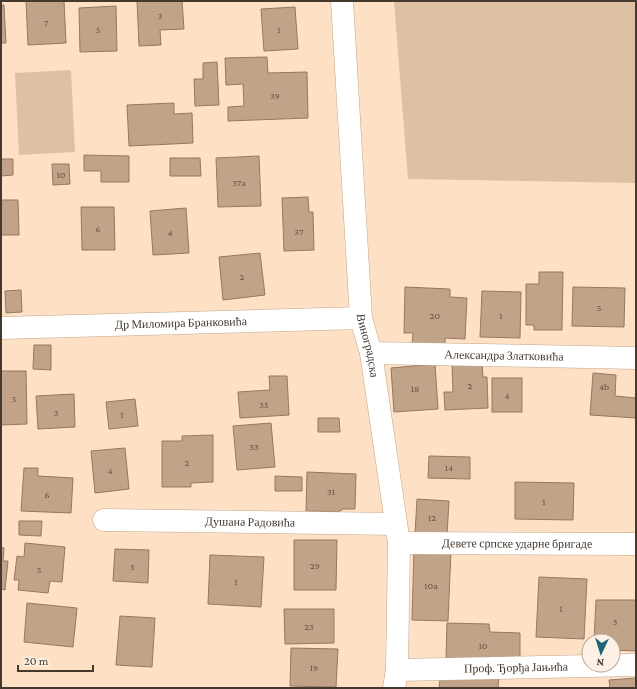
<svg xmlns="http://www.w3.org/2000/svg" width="637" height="689" viewBox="0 0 637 689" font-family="'Crimson Pro',serif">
<rect width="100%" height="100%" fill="#fee0c4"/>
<!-- green -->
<g fill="#dec0a3">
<path d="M394 1H636V183L408 179Z"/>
<path d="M71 70 75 152 19 155 15 73Z"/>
</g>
<!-- building -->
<g fill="#c0a389" stroke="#947960">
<path d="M26 1H64L66 43 28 45Z"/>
<path d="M137 1H182L184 29 160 30 161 45 139 46Z"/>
<path d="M1 5H4L6 43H1Z"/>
<path d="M116 6 117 51 80 52 79 8Z"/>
<path d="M295 7 298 49 264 51 261 9Z"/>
<path d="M267 57 268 73 307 72 308 118 228 121V107L244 106 243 84 226 85 225 58Z"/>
<path d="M217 62 219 105 195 106 194 79H203V63Z"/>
<path d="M174 103V114L192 113 193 143 129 146 127 105Z"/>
<path d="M84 155 129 156V182H101V171H84Z"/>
<path d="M259 156 261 206 218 207 216 158Z"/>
<path d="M170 158H200L201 176H170Z"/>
<path d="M1 159H13V175L1 176Z"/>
<path d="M52 164H69L70 184 53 185Z"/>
<path d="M308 197 309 212H313L314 250 284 251 282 198Z"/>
<path d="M1 200H18L19 235H1Z"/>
<path d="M81 207H114L115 250H82Z"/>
<path d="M186 208 189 253 153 255 150 211Z"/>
<path d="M260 253 265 295 223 300 219 257Z"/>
<path d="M539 272H563L562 330H534V325H526V284H539Z"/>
<path d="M405 287 450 289V297L467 298 465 339 445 338V346L412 345 413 333H404Z"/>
<path d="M573 287 625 288 624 327 572 326Z"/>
<path d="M21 290 22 312 6 313 5 291Z"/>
<path d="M482 291 521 292 520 338 480 337Z"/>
<path d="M34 345H51V370L33 369Z"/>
<path d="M482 363 483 377H487L488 408 445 410 444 392H453L452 365Z"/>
<path d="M435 364 438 409 394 412 391 368Z"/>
<path d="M1 371H26L27 424 1 425Z"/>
<path d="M593 373 616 375 615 396 636 398V418L590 415Z"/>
<path d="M269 376H287L289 415 240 418 238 392 270 390Z"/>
<rect x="492" y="378" width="30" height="34"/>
<path d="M74 394 75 427 38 429 36 396Z"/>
<path d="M135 399 138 426 109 429 106 402Z"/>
<path d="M318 418H339L340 432H318Z"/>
<path d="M271 423 275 467 237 470 233 426Z"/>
<path d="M213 435V482L191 483V487H162V441H182V436Z"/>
<path d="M125 448 129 489 95 493 91 451Z"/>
<path d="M429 456 470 457V479L428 478Z"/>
<path d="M24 468H38V476L73 478 71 513 21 511Z"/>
<path d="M307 472 356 474 355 509H343L338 512 306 511Z"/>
<path d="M275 476 302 477V491H275Z"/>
<path d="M515 482 574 483 573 520 515 519Z"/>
<path d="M417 499 449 501 447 536 415 534Z"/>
<path d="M19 521H42L41 536 19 535Z"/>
<path d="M294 540H337L336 590H294Z"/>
<path d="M25 543 65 547 62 582 50 581 48 593 18 590 19 580H14L17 556 24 557Z"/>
<path d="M1 547 4 548 3 561H8L5 590 1 589Z"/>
<path d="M115 549 149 550 148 583 113 581Z"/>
<path d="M414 549 451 551 448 621 412 620Z"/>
<path d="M210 555 264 557 261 607 208 604Z"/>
<path d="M539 577 587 579 584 639 536 637Z"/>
<path d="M596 600H636V651L613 650V641H594Z"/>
<path d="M27 603 77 608 73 647 24 642Z"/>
<path d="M284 609H334V643L285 644Z"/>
<path d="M120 616 155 618 152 667 116 665Z"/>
<path d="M447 623 489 624 490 632 520 633V660L446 658Z"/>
<path d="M291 648 338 649 336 687 290 686Z"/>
<path d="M441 670 499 675 498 688H439Z"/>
<path d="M636 678V688H610L609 680Z"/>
</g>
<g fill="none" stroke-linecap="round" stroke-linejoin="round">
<defs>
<g id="minor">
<path id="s1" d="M342 1 361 318 371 353 399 543 397 670 394 688"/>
<path id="s2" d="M1 328 361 318"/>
<path id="s3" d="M371 353 636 358"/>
<path id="s4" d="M104 520 396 524"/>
<path id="s5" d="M399 543 636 544"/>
<path id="s6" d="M397 670 636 665"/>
</g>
</defs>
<!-- minor casing -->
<use href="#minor" stroke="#c2a68b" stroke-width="23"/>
<!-- minor -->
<use href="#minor" stroke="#fff" stroke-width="22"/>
</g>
<g text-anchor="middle" stroke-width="3.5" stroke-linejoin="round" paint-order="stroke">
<!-- number labels -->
<g font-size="10" fill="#645445">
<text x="160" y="19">3</text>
<text x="46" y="26">7</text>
<text x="98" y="33">5</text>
<text x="279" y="33">1</text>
<text x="275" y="99">39</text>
<text x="61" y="178">10</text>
<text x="239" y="186">37a</text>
<text x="98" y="232">6</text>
<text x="299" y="235">37</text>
<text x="170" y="236">4</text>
<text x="242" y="280">2</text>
<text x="599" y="311">5</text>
<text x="435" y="319">20</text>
<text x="501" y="319">1</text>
<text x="470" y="389">2</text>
<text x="604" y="390">4b</text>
<text x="415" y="392">18</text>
<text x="507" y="399">4</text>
<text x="14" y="402">5</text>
<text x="264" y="408">35</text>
<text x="56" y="416">3</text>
<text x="122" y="418">1</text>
<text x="254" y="450">33</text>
<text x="187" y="466">2</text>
<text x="449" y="471">14</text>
<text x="110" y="474">4</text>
<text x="331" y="495">31</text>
<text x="47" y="498">6</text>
<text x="544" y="505">1</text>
<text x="432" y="521">12</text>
<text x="315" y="569">29</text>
<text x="132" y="570">3</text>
<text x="39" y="573">5</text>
<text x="236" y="585">1</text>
<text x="431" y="589">10a</text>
<text x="561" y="612">1</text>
<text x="615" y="625">3</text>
<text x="309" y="630">23</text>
<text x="483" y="649">10</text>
<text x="314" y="671">19</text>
</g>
<!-- street labels -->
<g font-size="12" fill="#45392e" stroke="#fdf0e5">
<text dy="4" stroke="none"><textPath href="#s2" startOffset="180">Др Миломира Бранковића</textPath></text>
<text dy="4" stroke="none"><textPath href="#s1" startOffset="346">Виноградска</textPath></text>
<text dy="4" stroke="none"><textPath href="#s3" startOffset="133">Александра Златковића</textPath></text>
<text dy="4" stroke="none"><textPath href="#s4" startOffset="146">Душана Радовића</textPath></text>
<text dy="4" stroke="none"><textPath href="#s5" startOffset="118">Девете српске ударне бригаде</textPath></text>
<text dy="4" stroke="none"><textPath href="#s6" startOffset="119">Проф. Ђорђа Јањића</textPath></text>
</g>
</g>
<!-- border -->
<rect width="637" height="689" fill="none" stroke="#45392e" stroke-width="4"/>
<!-- north arrow -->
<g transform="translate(601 653) rotate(184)"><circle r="19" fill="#fdf0e5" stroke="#b3a79c"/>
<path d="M0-3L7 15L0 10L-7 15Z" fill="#1e6574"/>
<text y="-6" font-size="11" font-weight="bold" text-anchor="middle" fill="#45392e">N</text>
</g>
<!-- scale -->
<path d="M18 665v6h75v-6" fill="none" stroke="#45392e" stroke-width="2"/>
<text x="24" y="665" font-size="12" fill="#45392e" stroke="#fdf0e5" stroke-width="3" paint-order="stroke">20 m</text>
</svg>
